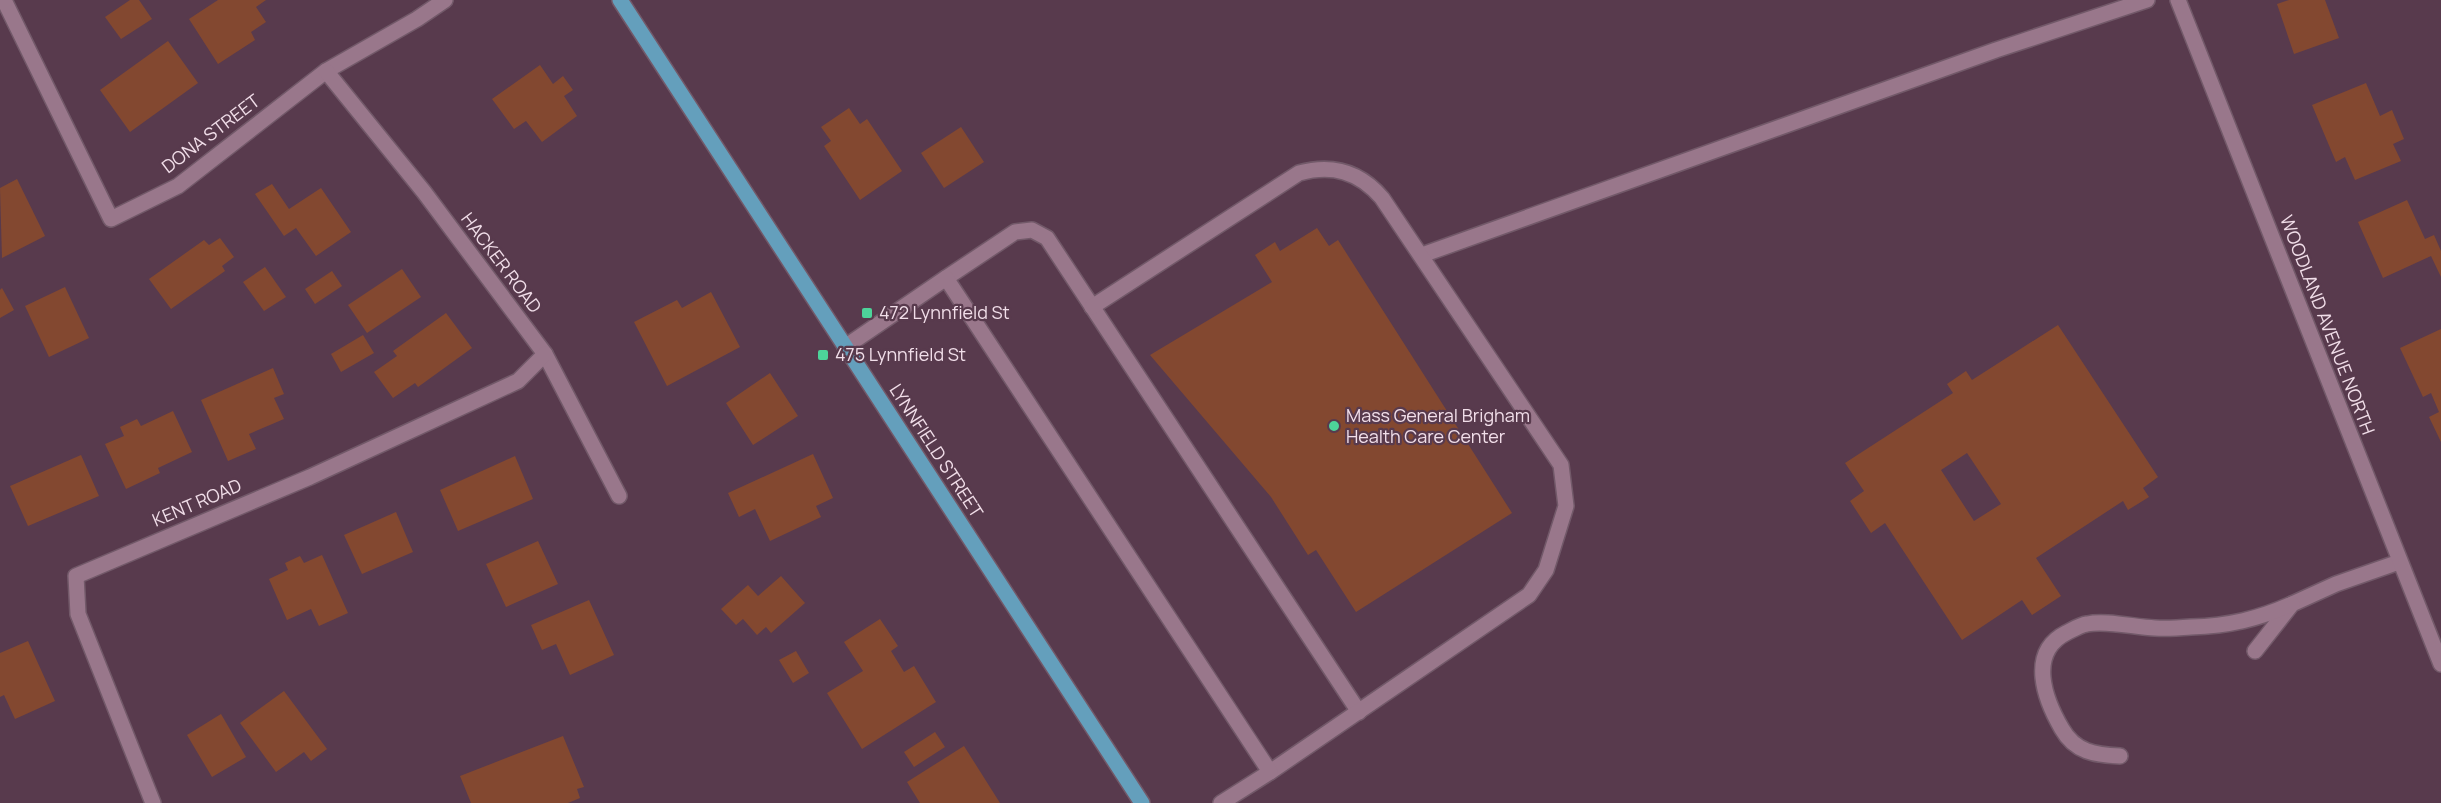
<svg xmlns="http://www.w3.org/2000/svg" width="2441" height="803" viewBox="0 0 2441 803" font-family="Manrope,sans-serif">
<rect width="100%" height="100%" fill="#583a4d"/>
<!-- building -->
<g fill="#834830" fill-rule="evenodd">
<path d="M130 0H139L152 19 121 39 105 17Z"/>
<path d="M218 0H266L256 7 266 22 251 32 255 40 218 64 189 19Z"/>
<path d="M2289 0H2325L2339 38 2294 54 2277 4Z"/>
<path d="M168 41 198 83 130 132 100 90Z"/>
<path d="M540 65 553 84 563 76 573 90 564 96 577 116 542 142 526 121 514 129 492 99Z"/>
<path d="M2366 83 2380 116 2392 110 2404 139 2393 144 2401 161 2355 180 2345 157 2336 162 2312 105Z"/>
<path d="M849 108 860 124 867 119 902 171 860 200 824 146 831 141 821 127Z"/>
<path d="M961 127 984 162 944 188 921 153Z"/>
<path d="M17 179 45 236 2 258 0 188Z"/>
<path d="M272 184 289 209 321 188 351 232 316 256 296 228 284 236 255 194Z"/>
<path d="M2407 200 2425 239 2434 235 2441 251V277L2431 256 2383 278 2358 222Z"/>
<path d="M1317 228 1329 246 1338 240 1512 513 1356 612 1316 550 1308 555 1271 497 1150 355 1272 282 1255 255 1275 242 1280 251Z"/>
<path d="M220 238 234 257 222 266 225 271 171 309 149 279 204 240 209 245Z"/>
<path d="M265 267 286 297 264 311 243 282Z"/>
<path d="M402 269 421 297 367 333 348 305Z"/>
<path d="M332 271 342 286 315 304 305 289Z"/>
<path d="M65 287 89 338 49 357 25 306Z"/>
<path d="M2 288 14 310 0 318V290Z"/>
<path d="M711 292 740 347 667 386 634 322 677 300 682 308Z"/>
<path d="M446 313 472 348 418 387 415 383 393 398 374 372 397 356 393 351Z"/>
<path d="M2058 325 2158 477 2143 488 2149 497 2128 510 2123 501 2036 558 2061 596 2032 615 2022 600 1962 640 1885 523 1871 533 1850 501 1864 491 1845 463 1953 393 1947 384 1966 371 1972 380ZM1967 453 2001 504 1974 521 1941 470Z"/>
<path d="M2441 329V442L2429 417 2439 412 2431 393 2423 397 2400 348Z"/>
<path d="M363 335 374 353 341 372 331 354Z"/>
<path d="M273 368 284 394 274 398 284 419 249 434 256 449 228 461 201 400Z"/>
<path d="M770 373 798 416 753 445 726 403Z"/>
<path d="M173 411 192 452 158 468 160 473 126 489 105 444 124 436 120 427 137 419 141 426Z"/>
<path d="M813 454 833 498 816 506 821 517 770 541 755 509 739 517 728 493Z"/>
<path d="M81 455 99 496 28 526 10 486Z"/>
<path d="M515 456 533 499 458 531 440 490Z"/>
<path d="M396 512 413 552 362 574 344 535Z"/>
<path d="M538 541 558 584 506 607 486 564Z"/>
<path d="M322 555 348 613 319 626 311 609 287 620 269 579 288 570 285 563 300 556 304 563Z"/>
<path d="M781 576 805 603 771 633 766 627 757 635 743 619 736 625 721 609 748 585 758 596Z"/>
<path d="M589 600 614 655 570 675 556 644 542 650 531 625Z"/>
<path d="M880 619 898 646 891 651 904 672 914 666 936 702 862 749 827 693 863 671 844 642Z"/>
<path d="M28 641 55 701 15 719 4 695 0 697V653Z"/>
<path d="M796 651 809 673 793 683 779 660Z"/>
<path d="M284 691 327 749 311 761 304 752 276 772 240 723Z"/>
<path d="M221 714 246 757 212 777 187 735Z"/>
<path d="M935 732 945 747 914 767 904 752Z"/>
<path d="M563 736 584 787 577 789 580 798 568 803H471L460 776Z"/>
<path d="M964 746 1000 803H920L907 782Z"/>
</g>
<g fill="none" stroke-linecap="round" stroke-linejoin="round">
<defs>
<g id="lane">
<path d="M1422 255 1996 50 2147 0"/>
<path d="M946 278 1015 232 1032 230 1047 238 1359 712"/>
<path d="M1092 307 1299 173C1332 164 1359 171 1382 198L1561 465 1566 506 1546 570 1529 595 1270 772"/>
<path d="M845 347 946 278 1270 772 1221 803"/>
<path d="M2255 651 2292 604 2336 584 2399 562"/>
<path d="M2120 756C2095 755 2075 752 2062 729 2045 700 2027 653 2066 633 2072 630 2080 625 2087 624 2106 620 2134 627 2155 628 2167 629 2179 628 2191 627 2229 626 2258 619 2292 604"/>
</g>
<g id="street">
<path d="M4 0 111 219 178 186 326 71 417 19 445 0"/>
<path d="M2178 0 2441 664"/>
<path d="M326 71 424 192 545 354 619 496"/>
<path d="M153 803 78 614 76 576 310 477 518 381 545 354"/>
</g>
<path id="primary" d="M620 0 1142 803"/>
</defs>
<!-- lane casing -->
<use href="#lane" stroke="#725969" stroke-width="18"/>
<!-- street casing -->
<use href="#street" stroke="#725969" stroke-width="18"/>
<!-- primary casing -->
<use href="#primary" stroke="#725969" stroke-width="18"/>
<!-- lane -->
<use href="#lane" stroke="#99778b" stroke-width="15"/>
<!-- street -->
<use href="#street" stroke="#99778b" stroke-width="15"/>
<!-- primary -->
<use href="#primary" stroke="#649fbc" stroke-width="15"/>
</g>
<!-- markers -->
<g fill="#4dd39a" stroke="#583a4d" stroke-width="2">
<rect x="861" y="307" width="12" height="12" rx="3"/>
<rect x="817" y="349" width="12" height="12" rx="3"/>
<circle cx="1334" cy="426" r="6"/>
</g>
<g text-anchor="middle" stroke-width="4.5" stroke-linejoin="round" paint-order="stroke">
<!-- street labels -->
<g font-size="18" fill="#f1dee9" stroke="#583a4d">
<text transform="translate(211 134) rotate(-37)" y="6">DONA STREET</text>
<text transform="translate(501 263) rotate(53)" y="6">HACKER ROAD</text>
<text transform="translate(2327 325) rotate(69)" y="6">WOODLAND AVENUE NORTH</text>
<text transform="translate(936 451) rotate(57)" y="6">LYNNFIELD STREET</text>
<text transform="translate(197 503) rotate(-23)" y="6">KENT ROAD</text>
</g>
<!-- poi labels -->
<g font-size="18" fill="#f1dee9" stroke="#583a4d" text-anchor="start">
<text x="879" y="319">472 Lynnfield St</text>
<text x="835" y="361">475 Lynnfield St</text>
<text x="1346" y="422">Mass General Brigham<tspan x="1346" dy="21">Health Care Center</tspan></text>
</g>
</g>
</svg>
